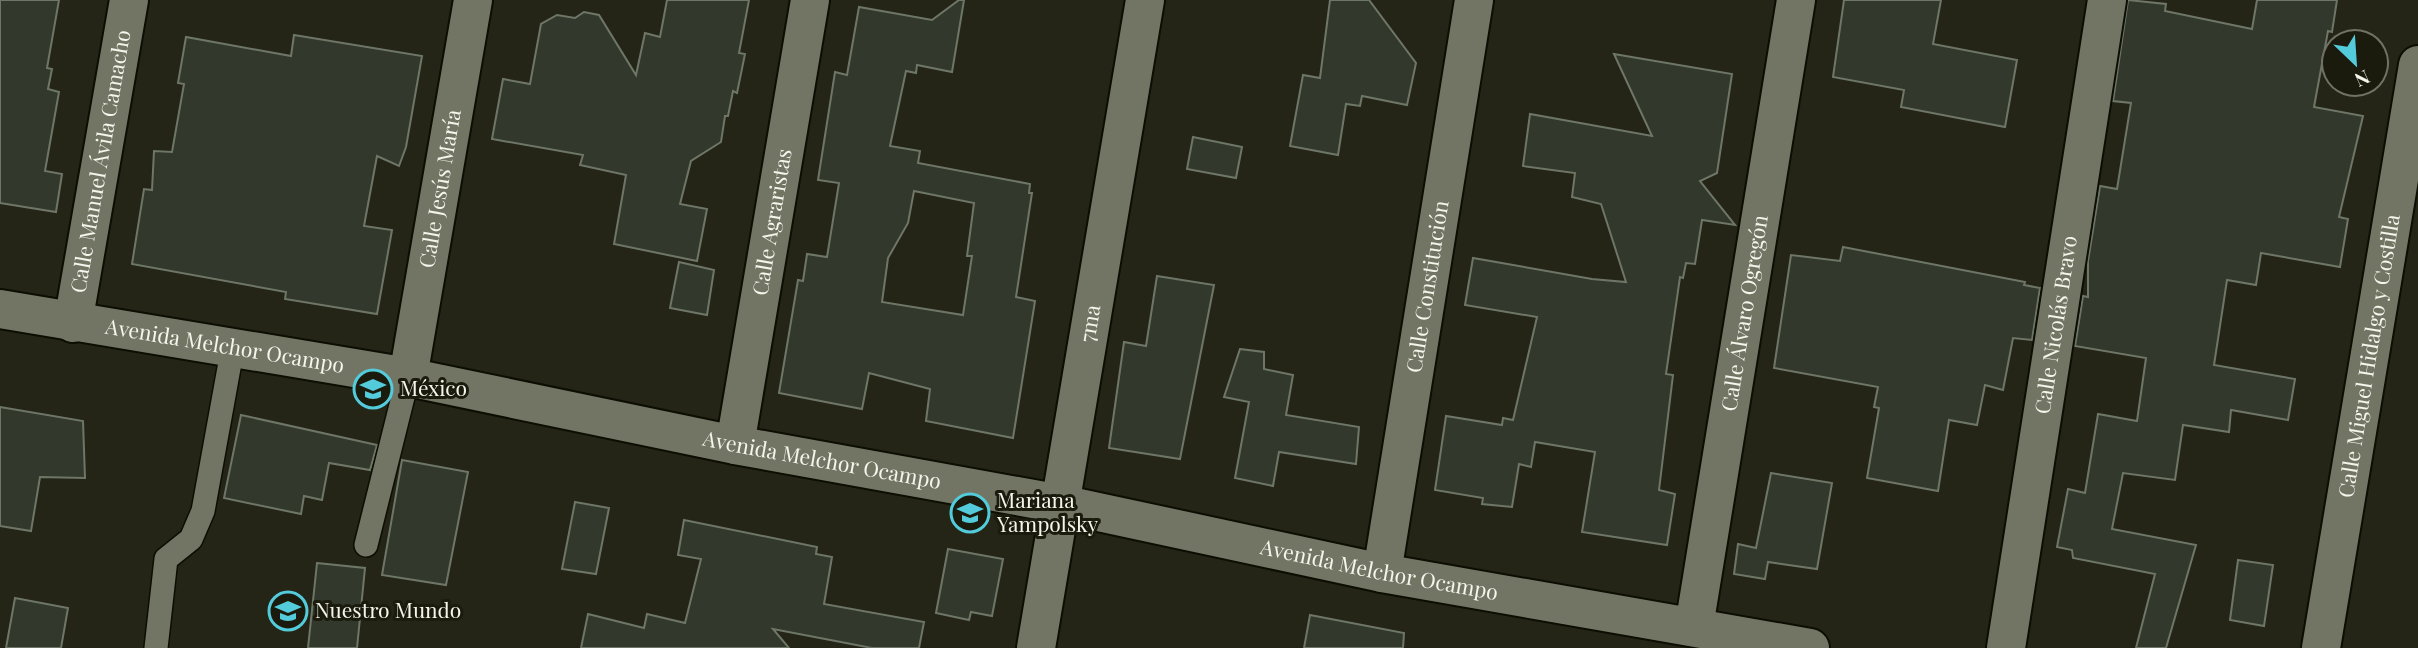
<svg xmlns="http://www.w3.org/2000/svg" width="2418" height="648" viewBox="0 0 2418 648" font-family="'Playfair Display',serif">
<rect width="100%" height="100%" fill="#242516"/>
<!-- building -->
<g fill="#32392c" stroke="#6e7667" stroke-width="2" fill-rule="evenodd">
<path d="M0 0H59L47 68 52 69 48 89 59 92 45 171 62 174 56 212 0 203Z"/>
<path d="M667 0H749L739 53 745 54 737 93 733 91 728 116H725L721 142 691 161 680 204 707 209 697 261 614 244 626 175 580 165 583 155 492 139 503 79 530 84 541 24 557 15 575 18 584 12 599 15 636 75 645 33 660 37Z"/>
<path d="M959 0H964L952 72 917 65 916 73 906 71 890 146 920 151 918 163 1030 184 1029 193H1032L1016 297 1035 301 1013 438 926 421 930 389 869 373 862 409 779 393 798 280 803 281 807 254 827 257 839 183 818 180 835 72 847 75 859 7 932 20ZM914 191 974 203 967 256H972L963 315 882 302 888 258 908 223Z"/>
<path d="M1330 0H1369L1416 63 1407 105 1362 96 1360 106 1346 104 1338 155 1290 146 1303 75 1320 78Z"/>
<path d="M1844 0H1941L1933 44 2017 60 2005 127 1901 107 1904 90 1833 77Z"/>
<path d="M2128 0 2166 4 2165 11 2252 29 2257 0H2337L2332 32 2328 31 2314 107 2363 116 2339 217 2348 219 2340 267 2261 253 2256 285 2227 280 2214 365 2295 379 2288 420 2231 410 2229 432 2183 425 2175 480 2123 473 2112 529 2196 545 2166 648H2136L2155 574 2073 558 2072 550 2057 547 2068 489 2085 493 2098 414 2137 421 2146 358 2075 346 2083 296 2088 297V261L2100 186 2117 189 2131 103 2113 101Z"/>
<path d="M294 35 422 56 406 147 399 166 377 156 364 226 392 230 377 314 285 299 286 292 132 264 144 189 152 190 154 151 172 152 184 84 178 83 186 37 291 56Z"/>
<path d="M1614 54 1732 74 1717 173 1700 181 1735 225 1702 220 1695 264 1686 263 1683 278 1680 277 1666 374 1673 375 1659 490 1675 494 1667 545 1582 532 1595 452 1535 442 1531 467 1519 464 1512 507 1482 504 1483 498 1435 490 1446 416 1502 425 1503 418 1513 420 1537 317 1465 305 1473 258 1592 279 1626 282 1601 204 1572 197 1575 173 1523 166 1530 114 1652 136Z"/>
<path d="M1193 137 1242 147 1236 178 1187 169Z"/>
<path d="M1843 247 2025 282 2024 285 2040 288 2032 340 2013 338 2003 390 1985 385 1977 425 1949 420 1938 491 1867 478 1879 408 1874 407 1878 387 1774 368 1791 255 1840 261Z"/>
<path d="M679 262 714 270 707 315 670 308Z"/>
<path d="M1157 276 1214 285 1180 459 1109 448 1124 342 1146 346Z"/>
<path d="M1240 349 1264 352V369L1293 375 1286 415 1359 427 1356 464 1279 452 1273 486 1235 478 1249 402 1224 397Z"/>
<path d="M0 407 83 421 85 478 40 477 31 531 0 526Z"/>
<path d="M241 415 377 445 370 470 329 463 322 500 304 496 301 514 224 498Z"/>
<path d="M402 460 468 472 446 585 382 575Z"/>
<path d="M1771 473 1832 483 1817 569 1768 562 1765 579 1734 574 1738 544 1756 548Z"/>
<path d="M575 502 609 508 596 574 562 569Z"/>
<path d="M684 520 817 547 816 554 832 557 824 604 924 622 919 648H872L773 629 789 648H581L588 614 644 628 647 614 685 623 701 559 678 555Z"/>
<path d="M948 549 1003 559 992 616 971 612 969 620 936 613Z"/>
<path d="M2238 560 2273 565 2264 626 2230 620Z"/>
<path d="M317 563 365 568 357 648H308Z"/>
<path d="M15 598 68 608 61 648H6Z"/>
<path d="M1310 615 1404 633 1403 648H1304Z"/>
</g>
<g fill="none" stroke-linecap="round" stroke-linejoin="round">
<defs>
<g id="service">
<path d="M366 545 408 377"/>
<path d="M156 648 166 559 191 539 203 511 233 346"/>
</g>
<g id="minor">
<path id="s1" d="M73 323 129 0"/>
<path id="s2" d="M408 377 473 0"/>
<path id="s3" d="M735 445 810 0"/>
<path id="s4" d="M1382 573 1474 0"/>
<path id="s5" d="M1694 627 1796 0"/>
<path id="s6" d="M1036 648 1145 0"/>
<path id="s7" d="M2006 648 2107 0"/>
<path id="s8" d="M2321 648 2418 65"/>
</g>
<g id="tertiary">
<path id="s9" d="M0 309 408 377 735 445 1061 504 1382 573 1810 648"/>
</g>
</defs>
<!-- service casing -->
<use href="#service" stroke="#0d0e03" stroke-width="26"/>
<!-- minor casing -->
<use href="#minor" stroke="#0d0e03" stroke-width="42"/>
<!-- tertiary casing -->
<use href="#tertiary" stroke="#0d0e03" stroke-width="42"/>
<!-- service -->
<use href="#service" stroke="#737564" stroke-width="23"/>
<!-- minor -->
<use href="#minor" stroke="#737564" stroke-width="38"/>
<!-- tertiary -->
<use href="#tertiary" stroke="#737564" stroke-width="38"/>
</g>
<!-- icons -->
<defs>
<symbol id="school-ring" viewBox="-11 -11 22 22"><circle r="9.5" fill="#1a1b0d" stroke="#53cbdb" stroke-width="1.5"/><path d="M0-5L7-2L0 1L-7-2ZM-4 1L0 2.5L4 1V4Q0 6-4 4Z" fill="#53cbdb"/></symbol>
</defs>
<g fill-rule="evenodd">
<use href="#school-ring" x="351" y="367" width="44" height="44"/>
<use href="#school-ring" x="948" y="491" width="44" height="44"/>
<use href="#school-ring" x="266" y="589" width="44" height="44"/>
</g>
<g text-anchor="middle" stroke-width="6" stroke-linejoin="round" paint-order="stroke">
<!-- street labels -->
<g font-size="21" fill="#f4f5eb" stroke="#1a1b0d">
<text dy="7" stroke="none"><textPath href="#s1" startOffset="164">Calle Manuel Ávila Camacho</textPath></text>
<text dy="7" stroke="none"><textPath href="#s2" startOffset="191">Calle Jesús María</textPath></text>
<text dy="7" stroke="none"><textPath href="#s3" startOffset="226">Calle Agraristas</textPath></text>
<text dy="7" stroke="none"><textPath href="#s4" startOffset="290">Calle Constitución</textPath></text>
<text dy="7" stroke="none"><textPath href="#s5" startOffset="318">Calle Álvaro Ogregón</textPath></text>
<text dy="7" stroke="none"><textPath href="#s6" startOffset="329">7ma</textPath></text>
<text dy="7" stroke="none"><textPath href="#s7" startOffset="327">Calle Nicolás Bravo</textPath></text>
<text dy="7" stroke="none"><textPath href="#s9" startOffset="228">Avenida Melchor Ocampo</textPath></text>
<text dy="7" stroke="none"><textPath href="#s8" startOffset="296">Calle Miguel Hidalgo y Costilla</textPath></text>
<text dy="7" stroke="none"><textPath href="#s9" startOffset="836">Avenida Melchor Ocampo</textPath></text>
<text dy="7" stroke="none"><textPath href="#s9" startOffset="1404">Avenida Melchor Ocampo</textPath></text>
</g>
<!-- poi labels -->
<g font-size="21" fill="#f4f5eb" stroke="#1a1b0d" text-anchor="start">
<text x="400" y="396">México</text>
<text x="997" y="508">Mariana<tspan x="997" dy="24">Yampolsky</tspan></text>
<text x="315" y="618">Nuestro Mundo</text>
</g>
</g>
<!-- north arrow -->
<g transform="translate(2355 63) rotate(155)"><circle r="33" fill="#1a1b0d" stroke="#717266" stroke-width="2"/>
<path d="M0-5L12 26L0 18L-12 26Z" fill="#53cbdb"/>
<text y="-10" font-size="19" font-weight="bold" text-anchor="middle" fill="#f4f5eb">N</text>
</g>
</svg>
